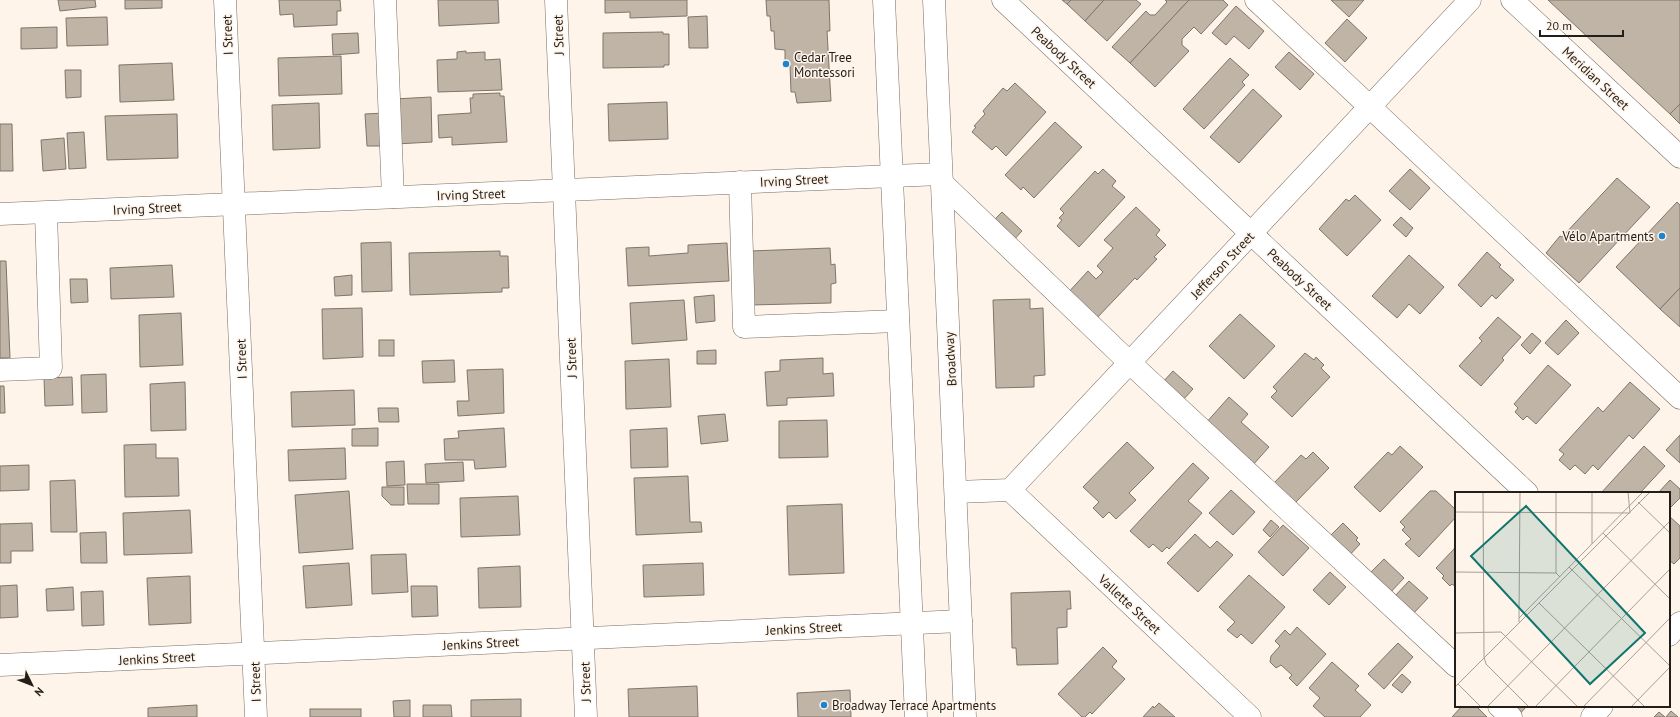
<svg xmlns="http://www.w3.org/2000/svg" width="1680" height="717" viewBox="0 0 1680 717" font-family="'PT Sans',sans-serif">
<rect width="100%" height="100%" fill="#fff4ea"/>
<!-- building -->
<g fill="#c0b4a7" stroke="#807569">
<path d="M58 0H95L96 7 60 11Z"/>
<path d="M125 0H162V8L125 9Z"/>
<path d="M279 0H340L341 11H337V25L294 27 293 14 280 15Z"/>
<path d="M438 0H498L499 23 439 26Z"/>
<path d="M605 0H687V16L630 18V12L605 13Z"/>
<path d="M766 0H829L830 31H827L831 101 797 103 795 92H791L790 65H785V50L775 49 774 31H771L770 16H767Z"/>
<path d="M1062 0H1071L1067 4Z"/>
<path d="M1071 0H1104L1085 21 1067 4Z"/>
<path d="M1104 0H1136L1141 4 1107 41 1085 21Z"/>
<path d="M1165 0H1189L1130 63 1112 47 1146 11 1150 15H1155L1167 2Z"/>
<path d="M1189 0H1223L1228 5 1201 34 1194 27 1182 39V45L1189 51 1155 87 1130 63Z"/>
<path d="M1331 0H1364L1349 17Z"/>
<path d="M1548 0H1680V104L1670 114Z"/>
<path d="M1236 6 1264 31 1249 49 1234 36 1226 45 1212 33Z"/>
<path d="M707 16 708 48H689L688 17Z"/>
<path d="M107 17 108 45 67 46 66 18Z"/>
<path d="M1347 19 1367 38 1345 62 1325 43Z"/>
<path d="M57 27V48L21 49V28Z"/>
<path d="M663 32V34H669V65H664V67L603 68V33Z"/>
<path d="M358 33 359 53 333 55 332 34Z"/>
<path d="M466 51V53L485 52V60L500 59 502 90 438 92 437 60 457 59V52Z"/>
<path d="M1289 52 1314 74 1300 90 1275 67Z"/>
<path d="M341 56 342 94 279 96 278 58Z"/>
<path d="M1230 58 1249 75 1242 82 1245 85 1204 129 1183 109Z"/>
<path d="M172 63 174 100 120 102 119 65Z"/>
<path d="M65 70H81V97L66 98Z"/>
<path d="M1015 83 1046 112 1006 156 996 146 992 150 972 132 976 127 974 126 985 114 983 111 1003 88 1007 91Z"/>
<path d="M1253 89 1282 116 1239 163 1210 137Z"/>
<path d="M500 93V96H504L507 142 452 145V137L439 138 438 115 471 113 470 98H473V94Z"/>
<path d="M431 97 432 142 396 144 394 99Z"/>
<path d="M667 102 668 139 609 141 608 104Z"/>
<path d="M319 103 320 148 273 150 272 105Z"/>
<path d="M1680 104V124L1670 114Z"/>
<path d="M384 113 385 146H367L365 114Z"/>
<path d="M177 114 178 158 107 160 105 116Z"/>
<path d="M1055 122 1082 147 1034 198 1023 187 1021 190 1005 175Z"/>
<path d="M0 124H12L13 171H0Z"/>
<path d="M84 132 86 168 69 169 67 133Z"/>
<path d="M64 138 66 169 43 171 41 140Z"/>
<path d="M1103 169 1116 181 1112 186 1125 197 1079 247 1057 226 1062 220 1059 218 1064 213 1060 209 1095 171 1098 174Z"/>
<path d="M1410 169 1430 188 1410 210 1389 191Z"/>
<path d="M1617 178 1650 207 1579 283 1546 253 1560 236 1562 237Z"/>
<path d="M1355 195 1381 220 1347 256 1319 229 1346 199 1349 201Z"/>
<path d="M1677 202 1680 205V288L1660 309 1616 267Z"/>
<path d="M1136 207 1160 230 1156 235 1166 245 1154 257 1157 259 1137 280 1135 278 1094 321 1066 295 1088 271 1096 279 1103 272 1097 266 1113 248 1104 240Z"/>
<path d="M1002 212 1022 231 1010 244 990 224Z"/>
<path d="M1401 217 1413 228 1406 237 1393 225Z"/>
<path d="M391 242 392 291 362 292 361 243Z"/>
<path d="M727 243 729 281 628 286 626 248 649 247V256L688 253V245Z"/>
<path d="M830 248 831 265 835 264 836 283 831 284V303L751 305 750 251Z"/>
<path d="M500 251V256H508L509 288H502V292L410 295 409 253Z"/>
<path d="M1487 252 1501 265 1499 267 1514 280 1496 299 1492 295 1481 307 1458 285Z"/>
<path d="M1409 255 1444 287 1420 314 1409 304 1397 318 1372 296Z"/>
<path d="M0 261H6L10 358H0Z"/>
<path d="M172 265 174 297 111 299 110 268Z"/>
<path d="M352 275V295L335 296 334 277Z"/>
<path d="M70 279H87L88 302 71 303Z"/>
<path d="M1680 288V327L1660 309Z"/>
<path d="M714 295 715 321 696 323 694 297Z"/>
<path d="M1030 299V309L1043 308 1045 375 1034 376V387L996 388 993 300Z"/>
<path d="M684 300 687 340 632 344 630 303Z"/>
<path d="M362 308 363 357 323 359 322 309Z"/>
<path d="M181 313 183 365 140 367 139 315Z"/>
<path d="M1240 314 1275 346 1244 379 1209 346Z"/>
<path d="M1498 317 1521 337 1502 358 1504 360 1481 386 1459 366 1482 341 1479 338Z"/>
<path d="M1566 320 1579 333 1558 355 1545 343Z"/>
<path d="M1532 333 1541 341 1530 354 1521 345Z"/>
<rect x="379" y="340" width="15" height="16"/>
<path d="M716 350V364H697V351Z"/>
<path d="M1305 353 1314 360 1316 357 1324 365 1321 368 1330 377 1292 417 1271 397 1277 391 1273 387Z"/>
<path d="M823 358V374L833 373 834 396 787 398V405L767 406 765 372 780 371V360Z"/>
<path d="M669 359 671 407 626 409 625 361Z"/>
<path d="M454 360 455 382 423 383 422 361Z"/>
<path d="M1548 365 1571 385 1536 424 1527 416 1523 420 1515 412 1518 408 1514 404Z"/>
<path d="M503 369 504 413 458 416 457 401H469L467 370Z"/>
<path d="M1173 371 1193 389 1182 401 1162 383Z"/>
<path d="M106 374 107 412 82 413 81 375Z"/>
<path d="M72 377 73 405 45 406 44 378Z"/>
<path d="M185 382 186 430 151 431 150 384Z"/>
<path d="M1630 382 1660 409 1633 439 1629 435 1598 470 1593 465 1585 474 1575 465 1570 470 1559 460 1564 454 1559 450 1598 407 1603 412Z"/>
<path d="M0 386H4L5 413H0Z"/>
<path d="M354 390 355 425 292 427 291 392Z"/>
<path d="M1229 397 1248 414 1241 422 1269 447 1252 466 1205 424Z"/>
<path d="M378 408H398L399 422H379Z"/>
<path d="M725 414 728 441 701 444 698 416Z"/>
<path d="M827 420 828 457 779 458V421Z"/>
<path d="M378 428V446H352V429Z"/>
<path d="M504 428 506 467 475 469 474 460H445L444 439 459 438 458 431Z"/>
<path d="M667 428 668 467 631 468 630 430Z"/>
<path d="M1680 435V463L1666 450Z"/>
<path d="M1127 442 1154 468 1129 493 1136 500 1116 519 1109 512 1103 518 1093 508 1099 502 1083 487Z"/>
<path d="M156 444V458H178L179 496 125 497 124 445Z"/>
<path d="M1400 446 1423 467 1380 512 1354 487 1388 452 1392 455Z"/>
<path d="M1644 446 1665 466 1640 493H1601Z"/>
<path d="M345 448 346 479 289 481 288 450Z"/>
<path d="M1313 452 1329 468 1295 503 1274 483 1301 455 1306 459Z"/>
<path d="M404 461 405 485 387 486 386 462Z"/>
<path d="M463 462 464 481 426 483 425 464Z"/>
<path d="M1193 463 1209 478 1188 501 1202 513 1169 549 1167 547 1162 552 1153 544 1149 548 1130 531Z"/>
<path d="M29 465V490L0 491V466Z"/>
<path d="M688 476 690 522H701L702 532 636 535 634 478Z"/>
<path d="M75 480 77 532H51L50 481Z"/>
<path d="M1670 480 1680 489V498L1669 509V493H1658Z"/>
<path d="M407 484H439V504H408Z"/>
<path d="M382 487H404V505H391L382 496Z"/>
<path d="M1231 490 1255 512 1233 535 1209 513Z"/>
<path d="M349 491 353 549 299 553 295 495Z"/>
<path d="M1430 491H1436L1456 510V517L1419 557 1405 544 1411 539 1402 530 1405 527 1400 522Z"/>
<path d="M518 496 520 535 461 537 460 498Z"/>
<path d="M842 504 844 573 789 575 787 506Z"/>
<path d="M190 510 192 553 124 555 123 513Z"/>
<path d="M1669 516 1680 526V558L1674 564 1669 560Z"/>
<path d="M1271 520 1279 527 1270 537 1263 530Z"/>
<path d="M32 523 33 551H11V563H0V524Z"/>
<path d="M1343 523 1358 538 1356 540 1360 544 1346 559 1326 540Z"/>
<path d="M1283 525 1309 548 1283 576 1258 552Z"/>
<path d="M106 532 107 563H81L80 533Z"/>
<path d="M1195 534 1210 548 1217 541 1233 555 1198 592 1167 563Z"/>
<path d="M1456 544V587L1452 584 1450 586 1442 578 1444 576 1436 568 1454 549Z"/>
<path d="M406 554 408 592 372 594 371 555Z"/>
<path d="M1384 559 1404 578 1387 596 1366 577Z"/>
<path d="M349 563 352 605 306 608 303 566Z"/>
<path d="M703 563 704 595 644 597 643 565Z"/>
<path d="M520 566 521 607 479 608 478 568Z"/>
<path d="M1330 572 1346 587 1329 605 1313 590Z"/>
<path d="M1249 575 1285 607 1252 644 1241 634 1237 638 1227 630 1235 622 1219 607Z"/>
<path d="M190 576 191 623 149 625 147 578Z"/>
<path d="M1409 581 1428 598 1412 615 1394 597Z"/>
<path d="M17 585 18 617 0 618V586Z"/>
<path d="M411 586H437L438 616 412 617Z"/>
<path d="M73 587 74 610 47 611 46 589Z"/>
<path d="M103 591 104 625 82 626 81 592Z"/>
<path d="M1070 591 1071 609H1067V627L1057 628 1058 664 1017 665 1016 648H1012L1011 593Z"/>
<path d="M1297 627 1326 654 1297 686 1289 678 1292 675 1281 665 1276 668 1270 662 1271 656 1280 646 1275 641 1285 630 1290 635Z"/>
<path d="M1398 643 1413 657 1384 689 1368 674Z"/>
<path d="M1103 647 1117 661 1112 667 1125 679 1092 714 1090 712 1085 717H1082L1058 694Z"/>
<path d="M1332 662 1359 686 1355 690 1371 705 1360 717H1325L1313 706 1320 698 1309 688Z"/>
<path d="M1402 674 1411 682 1402 693 1392 685Z"/>
<path d="M697 686 698 717H629L628 689Z"/>
<path d="M850 690 851 717H798L797 693Z"/>
<path d="M521 699V717H471V700Z"/>
<path d="M410 700V717H394L393 701Z"/>
<path d="M1159 703 1175 717H1143L1153 706 1154 708Z"/>
<path d="M197 705V717H148V708Z"/>
<path d="M423 705H451L452 717H423Z"/>
<path d="M1462 706H1476L1487 717H1452Z"/>
<path d="M1503 706H1527L1517 717Z"/>
<rect x="310" y="709" width="51" height="8"/>
<path d="M1671 711 1678 717H1666Z"/>
<path d="M1659 712 1665 717H1654Z"/>
</g>
<g fill="none" stroke-linecap="round" stroke-linejoin="round">
<defs>
<g id="minor">
<path d="M225 0 256 717"/>
<path d="M385 0 393 197"/>
<path d="M556 0 586 717"/>
<path d="M884 0 916 717"/>
<path d="M934 0 965 717"/>
<path d="M1003 0 1527 493"/>
<path d="M1256 0 1680 398"/>
<path d="M1512 0 1680 157"/>
<path d="M740 182 744 327 898 321"/>
<path d="M942 183 1130 363 1456 666"/>
<path d="M0 214 941 174"/>
<path d="M0 370 51 368 46 213"/>
<path d="M1010 490 1250 717"/>
<path d="M956 492 1010 490 1470 0"/>
<path d="M1669 635 1680 623"/>
<path d="M0 665 961 621"/>
<path d="M1499 706 1511 717"/>
<path d="M1592 717 1602 706"/>
</g>
</defs>
<!-- minor casing -->
<use href="#minor" stroke="#776c60" stroke-width="23"/>
<!-- minor -->
<use href="#minor" stroke="#fff" stroke-width="22"/>
</g>
<!-- markers -->
<g fill="#1d85d0" stroke="#fff4ea" stroke-width="1.5">
<circle cx="786" cy="64" r="4"/>
<circle cx="1662" cy="236" r="4"/>
<circle cx="824" cy="705" r="4"/>
</g>
<g text-anchor="middle" stroke-width="3" stroke-linejoin="round" paint-order="stroke">
<!-- street labels -->
<g font-size="13" fill="#221e19" stroke="#fff4ea">
<text transform="translate(227 35) rotate(-92)" y="5">I Street</text>
<text transform="translate(558 35) rotate(-92)" y="5">J Street</text>
<text transform="translate(1064 57) rotate(43)" y="5">Peabody Street</text>
<text transform="translate(1596 78) rotate(43)" y="5">Meridian Street</text>
<text transform="translate(794 180) rotate(-3)" y="5">Irving Street</text>
<text transform="translate(471 194) rotate(-2)" y="5">Irving Street</text>
<text transform="translate(147 208) rotate(-3)" y="5">Irving Street</text>
<text transform="translate(1222 265) rotate(-47)" y="5">Jefferson Street</text>
<text transform="translate(1300 279) rotate(43)" y="5">Peabody Street</text>
<text transform="translate(571 358) rotate(-92)" y="5">J Street</text>
<text transform="translate(241 359) rotate(-92)" y="5">I Street</text>
<text transform="translate(950 359) rotate(-93)" y="5">Broadway</text>
<text transform="translate(1130 604) rotate(43)" y="5">Vallette Street</text>
<text transform="translate(804 628) rotate(-3)" y="5">Jenkins Street</text>
<text transform="translate(481 643) rotate(-3)" y="5">Jenkins Street</text>
<text transform="translate(157 658) rotate(-3)" y="5">Jenkins Street</text>
<text transform="translate(255 682) rotate(-92)" y="5">I Street</text>
<text transform="translate(585 682) rotate(-92)" y="5">J Street</text>
</g>
<!-- poi labels -->
<g font-size="13" fill="#221e19" stroke="#fff4ea" text-anchor="start">
<text x="794" y="62">Cedar Tree<tspan x="794" dy="15">Montessori</tspan></text>
<text x="1654" y="241" text-anchor="end">Vélo Apartments</text>
<text x="832" y="710">Broadway Terrace Apartments</text>
</g>
</g>
<!-- overview -->
<g transform="translate(1455 492)">
<rect width="215" height="215" fill="#fff4ea"/>
<path fill="none" stroke="#a79e96" stroke-width="1" d="M28 0 29 165 31 172 74 215M183 10 215 41M0 20 175 21 173 0M148 41 215 107M137 52V0M114 75 215 174M0 80 101 81 105 85M101 81V0M84 111 190 215M64 126 65 0M64 130V126L188 0M0 141 46 140 123 215M3 192 26 215M0 195 195 0M32 215 215 29M80 215 215 77M128 215 215 126M176 215 215 175"/>
<path fill="#0f766e" fill-opacity="0.15" stroke="#0f766e" stroke-width="2" d="M71 14 190 141 135 192 16 64Z"/>
<rect width="215" height="215" fill="none" stroke="#221e19" stroke-width="2"/>
</g>
<!-- north arrow -->
<g transform="translate(32 685) rotate(133)" stroke="#fff4ea" stroke-width="3" paint-order="stroke">
<path d="M0-3L7 15L0 10L-7 15Z" fill="#221e19"/>
<text y="-6" font-size="11" font-weight="bold" text-anchor="middle" fill="#221e19">N</text>
</g>
<!-- scale -->
<path d="M1540 30v6h83v-6" fill="none" stroke="#221e19" stroke-width="2"/>
<text x="1546" y="30" font-size="12" fill="#221e19" stroke="#fff4ea" stroke-width="3" paint-order="stroke">20 m</text>
</svg>
